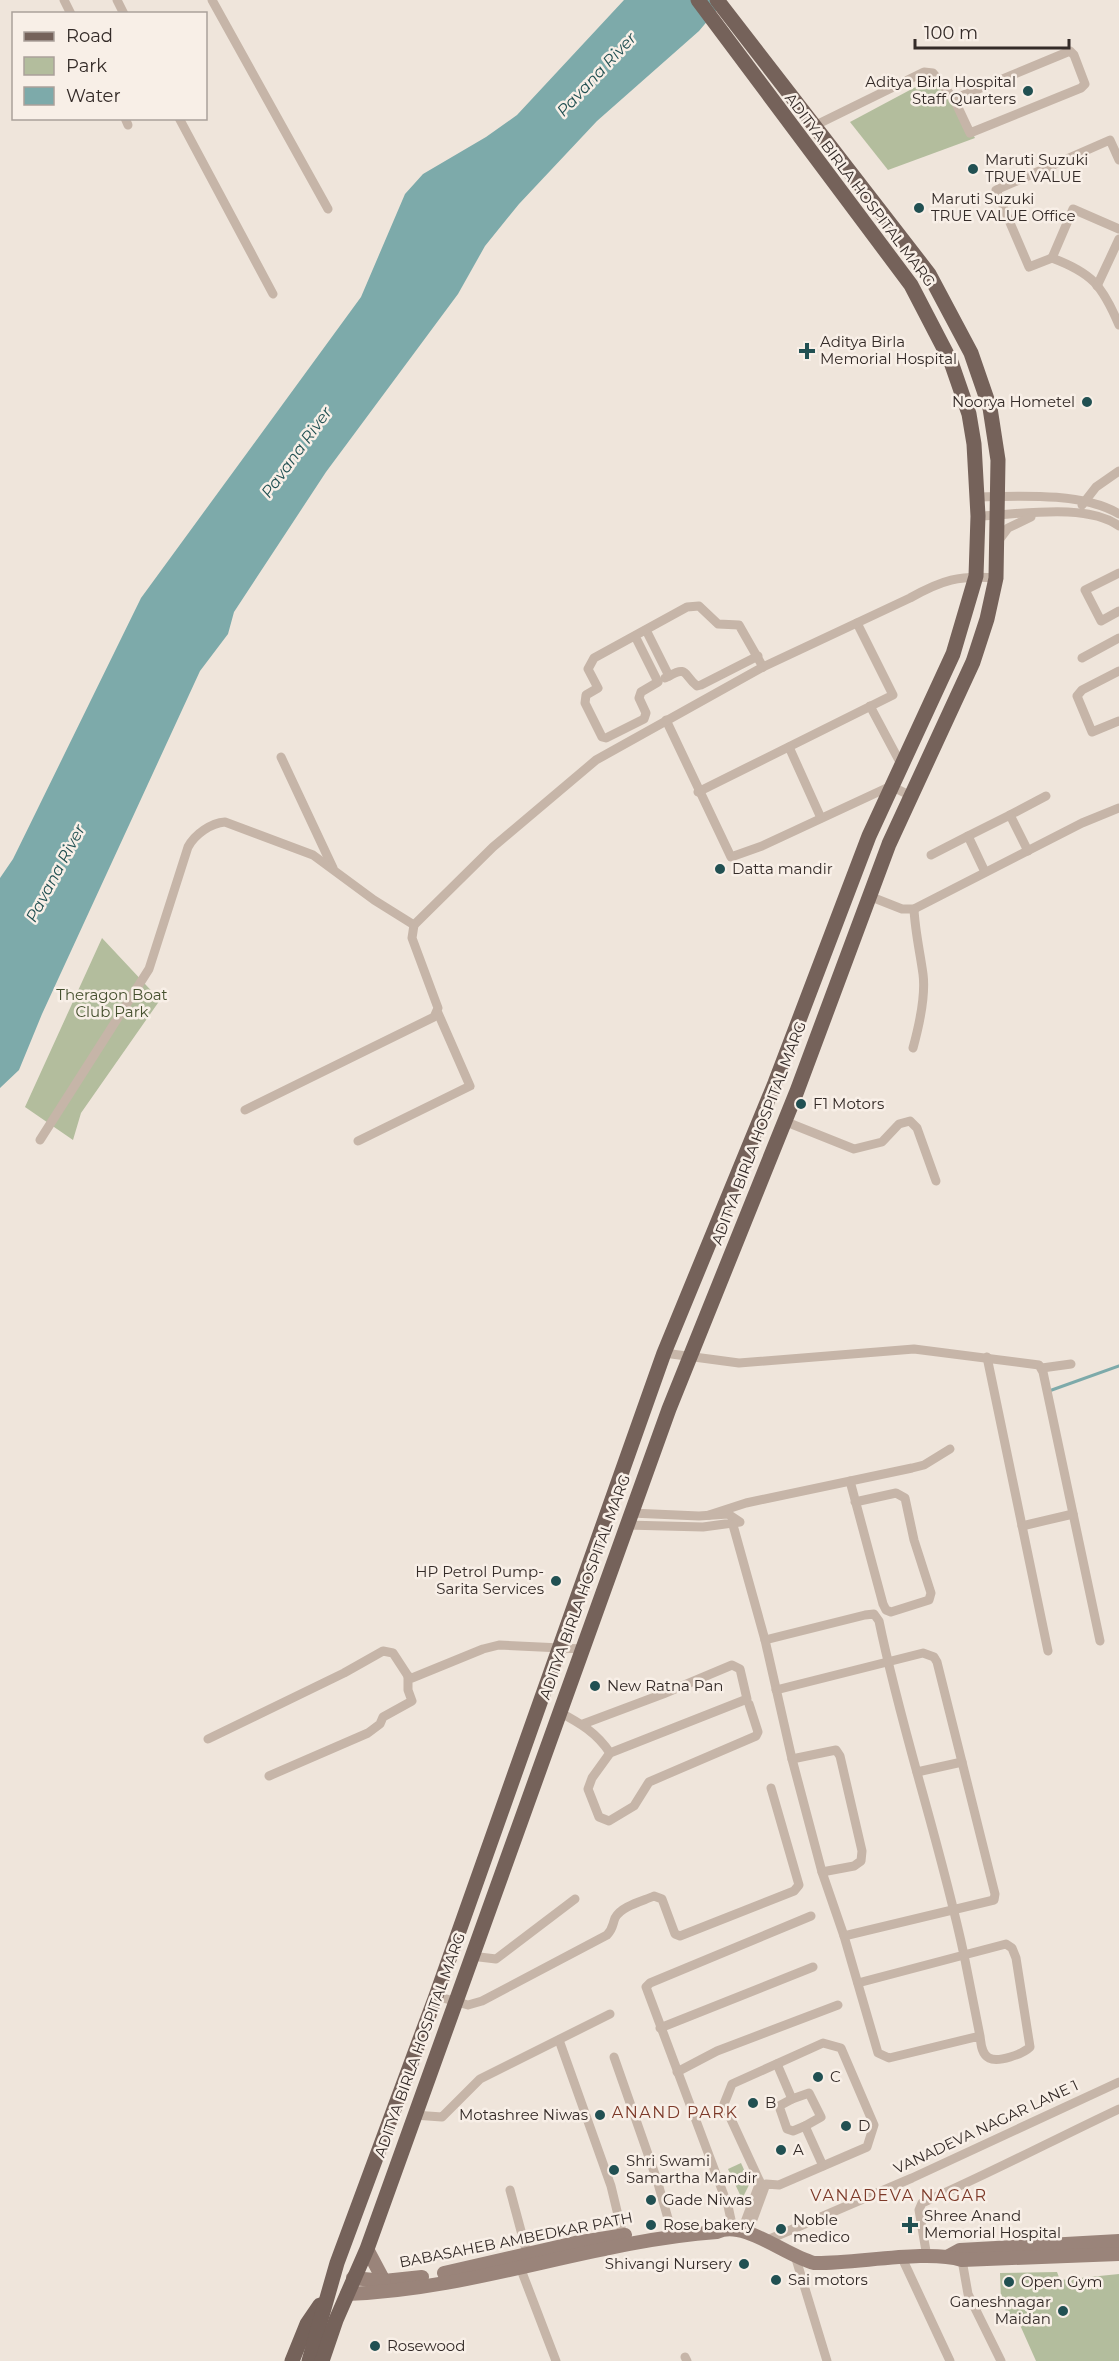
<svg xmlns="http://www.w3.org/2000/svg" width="1119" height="2361" viewBox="0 0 1119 2361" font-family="Montserrat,sans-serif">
<rect width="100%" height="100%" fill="#efe5db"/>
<!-- green -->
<g fill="#b3bd9d">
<path d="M938 75 975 138 888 170 850 122Z"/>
<path d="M102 938 160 1000 81 1113 73 1140 25 1107Z"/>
<path d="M741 2163 750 2183 742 2199 728 2169Z"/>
<path d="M1057 2272 1060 2280 1119 2274V2361H1036L1020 2325 1011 2322 1001 2301 1000 2273Z"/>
</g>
<!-- water -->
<path fill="#7daaaa" d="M624 0H725L699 31 597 121 519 204 485 246 458 294 326 472 234 612 228 634 200 671 42 1014 19 1070 0 1088V878L13 859 141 598 361 297 405 194 423 174 486 137 517 115Z"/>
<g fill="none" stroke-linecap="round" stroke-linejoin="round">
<!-- stream -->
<path stroke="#7daaaa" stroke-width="3" d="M1049 1391 1119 1366"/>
<!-- street -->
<g stroke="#c6b5a8" stroke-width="9">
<path d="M64 0 71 14"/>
<path d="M117 0 124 14"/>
<path d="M212 0 328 209"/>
<path d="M125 118 128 125"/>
<path d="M179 118 273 294"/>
<path d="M816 125 924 72 933 73 954 99 1070 51 1074 55 1085 84 1081 88 970 133 954 99"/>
<path d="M1119 160 1110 140 996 190 1029 267 1052 258C1092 273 1102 285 1119 325"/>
<path d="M1052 258 1073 209 1119 229"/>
<path d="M1097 286 1119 239"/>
<path d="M976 497C1018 496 1083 492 1119 514"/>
<path d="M1082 505 1096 487 1119 471"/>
<path d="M978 516C1016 515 1087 502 1119 526"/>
<path d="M999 540 1008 528 1031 517"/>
<path d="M1119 573 1085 590 1101 621 1119 611"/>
<path d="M646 630 669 676 665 678"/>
<path d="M635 636 658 682 641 692 639 698 646 713 644 719 606 738 602 737 585 703 586 695 598 688 588 669 594 658 687 607 699 606 718 624 739 625 763 667"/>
<path d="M1082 658 1119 638"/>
<path d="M1119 671 1082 690 1077 696 1092 732 1119 721"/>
<path d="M669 676C688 665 684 676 697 686L701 685 758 656"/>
<path d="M870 706 901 764"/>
<path d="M666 720 731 857 762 846 891 786 911 796"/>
<path d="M789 747 821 818"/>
<path d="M281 757 333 868"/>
<path d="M698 792 893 695 857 623"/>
<path d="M1010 815 1046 796"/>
<path d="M968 836 1010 815 1028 851"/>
<path d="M931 855 968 836 985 872"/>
<path d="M869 896 902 909H914L1082 823 1119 808"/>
<path d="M913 1048C919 1026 926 997 923 974 920 952 915 931 914 909"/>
<path d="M245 1110 434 1017 438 1008 412 938 414 925"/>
<path d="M784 1121 854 1149 882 1142 899 1124 910 1121 917 1128 936 1181"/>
<path d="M40 1140 149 969 188 847C195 834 211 823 225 822L313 855 374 900 414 925 493 847 596 760 763 667 910 598C942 580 959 575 996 578"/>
<path d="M358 1141 470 1086 438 1013"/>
<path d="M664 1353 739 1363 914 1349 1039 1365 1043 1372 1100 1641"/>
<path d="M987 1357 1048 1651"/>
<path d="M1042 1368 1071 1364"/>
<path d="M850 1481 883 1604 886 1610 891 1612 929 1600 931 1593 914 1540 905 1498 896 1493 855 1502"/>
<path d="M709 1515 746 1503 912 1468 924 1465 950 1449"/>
<path d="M626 1525 703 1527 740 1522 728 1514 699 1516 631 1513"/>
<path d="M733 1525 765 1640 865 1615 874 1614 879 1621C902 1733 940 1842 964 1955L858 1983"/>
<path d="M1022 1526 1073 1514"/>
<path d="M765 1640 792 1759 822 1872 844 1936 878 2053 889 2058 980 2036 964 1955 1006 1944 1012 1948 1016 1958 1030 2047C1023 2054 998 2063 989 2058 981 2054 981 2043 980 2036"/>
<path d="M776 1690 923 1653 934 1657 937 1662 995 1894 994 1900 844 1936"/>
<path d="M559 1712C580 1723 597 1733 610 1753"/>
<path d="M583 1724 663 1694 732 1665 740 1669 747 1699 742 1701 610 1753 592 1778 588 1789 599 1817 609 1821 634 1806 649 1782 756 1736 758 1732 749 1704"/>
<path d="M208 1739 344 1673 383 1651 393 1653 408 1676 412 1678 483 1649 499 1645 582 1649"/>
<path d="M792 1759 836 1750 840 1756 862 1851 861 1861 854 1866 822 1872"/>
<path d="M917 1772 962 1762"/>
<path d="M269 1776 368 1733 380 1724 383 1717 412 1701 408 1690V1676"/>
<path d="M471 1956 496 1959 575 1899"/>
<path d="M436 1996 468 2005 482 2001 607 1935C613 1929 612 1926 615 1918 621 1906 643 1901 654 1896L662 1899 675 1934 680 1936 794 1891 799 1885 771 1788"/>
<path d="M660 2028 813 1967"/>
<path d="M559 2040 611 2186 624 2240"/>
<path d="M614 2057 657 2180 673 2236"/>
<path d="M777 2064 792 2099 809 2093 821 2117 805 2126 823 2166"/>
<path d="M677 2072 717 2051 838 2005"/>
<path d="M792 2099 779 2106 787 2129 793 2131 805 2126"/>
<path d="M414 2115 442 2117 480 2079 610 2014"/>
<path d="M510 2190 528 2257"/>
<path d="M733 2229 728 2206 646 1987 650 1983 811 1916"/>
<path d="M742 2230 760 2182 724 2104 732 2084 823 2043 841 2048 874 2125 867 2147 779 2185 766 2184 748 2233"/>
<path d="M765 2241 912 2178 1119 2082"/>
<path d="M927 2257 919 2210 922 2203C989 2174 1053 2140 1119 2109"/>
<path d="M902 2258 950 2361"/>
<path d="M796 2259 827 2361"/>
<path d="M962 2260 968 2294 1001 2361"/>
<path d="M520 2267 556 2361"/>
<path d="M685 2357 687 2361"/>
</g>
<!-- secondary -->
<g stroke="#9a847a" stroke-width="14">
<path d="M367 2249 384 2281 422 2277"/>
<path d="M949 2256 960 2250 1119 2241"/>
<path d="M444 2273 575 2243 625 2235"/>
<path d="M353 2278 384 2281"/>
<path d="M347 2294C473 2290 592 2241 717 2232 743 2219 786 2256 814 2263 855 2264 927 2249 962 2260L1119 2254"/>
</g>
<!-- primary -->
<g stroke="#75625a" stroke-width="15">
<path d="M292 2361 307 2324 320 2305"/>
<path d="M309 2361 337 2263 436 1996 664 1353 775 1083 869 836 953 654 976 576 978 516 974 444 969 414 951 362 911 285 698 0"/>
<path d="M322 2361 336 2320 367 2249 669 1409 797 1091 889 844 973 662 987 619 996 578 998 460 990 408 971 353 929 274 717 0"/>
</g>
</g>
<!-- markers -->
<g fill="#215052" stroke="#f8efe7" stroke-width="2">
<circle cx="1028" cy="91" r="6"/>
<circle cx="973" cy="169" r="6"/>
<circle cx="919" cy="208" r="6"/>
<path d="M804 342h6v6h6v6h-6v6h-6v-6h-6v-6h6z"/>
<circle cx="1087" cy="402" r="6"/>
<circle cx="720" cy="869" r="6"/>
<circle cx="801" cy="1104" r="6"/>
<circle cx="556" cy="1581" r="6"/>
<circle cx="595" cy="1686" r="6"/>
<circle cx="818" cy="2077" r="6"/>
<circle cx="753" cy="2103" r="6"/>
<circle cx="600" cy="2115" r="6"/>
<circle cx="846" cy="2126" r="6"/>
<circle cx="781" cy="2150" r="6"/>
<circle cx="614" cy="2170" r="6"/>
<circle cx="651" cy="2200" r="6"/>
<circle cx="651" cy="2225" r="6"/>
<path d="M907 2216h6v6h6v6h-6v6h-6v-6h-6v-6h6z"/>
<circle cx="781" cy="2229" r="6"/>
<circle cx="744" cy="2264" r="6"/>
<circle cx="776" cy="2280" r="6"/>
<circle cx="1009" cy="2282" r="6"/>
<circle cx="1063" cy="2311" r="6"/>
<circle cx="375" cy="2346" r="6"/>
</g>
<g text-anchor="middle" stroke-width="5" stroke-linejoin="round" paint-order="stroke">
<!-- poi labels -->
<g font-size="15" fill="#342b28" stroke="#f8efe7" text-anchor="start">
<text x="1016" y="87" text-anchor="end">Aditya Birla Hospital<tspan x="1016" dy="17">Staff Quarters</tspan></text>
<text x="985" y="165">Maruti Suzuki<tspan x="985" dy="17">TRUE VALUE</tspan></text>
<text x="931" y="204">Maruti Suzuki<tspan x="931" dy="17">TRUE VALUE Office</tspan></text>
<text x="820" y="347">Aditya Birla<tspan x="820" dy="17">Memorial Hospital</tspan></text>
<text x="1075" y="407" text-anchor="end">Noorya Hometel</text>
<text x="732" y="874">Datta mandir</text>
<text x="813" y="1109">F1 Motors</text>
<text x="544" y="1577" text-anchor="end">HP Petrol Pump-<tspan x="544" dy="17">Sarita Services</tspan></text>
<text x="607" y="1691">New Ratna Pan</text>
<text x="830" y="2082">C</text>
<text x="765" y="2108">B</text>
<text x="588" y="2120" text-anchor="end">Motashree Niwas</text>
<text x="858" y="2131">D</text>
<text x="793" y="2155">A</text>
<text x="626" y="2166">Shri Swami<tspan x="626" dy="17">Samartha Mandir</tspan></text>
<text x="663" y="2205">Gade Niwas</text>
<text x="924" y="2221">Shree Anand<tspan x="924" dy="17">Memorial Hospital</tspan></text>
<text x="793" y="2225">Noble<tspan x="793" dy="17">medico</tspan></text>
<text x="663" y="2230">Rose bakery</text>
<text x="732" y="2269" text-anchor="end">Shivangi Nursery</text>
<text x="788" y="2285">Sai motors</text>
<text x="1021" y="2287">Open Gym</text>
<text x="1051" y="2307" text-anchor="end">Ganeshnagar<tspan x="1051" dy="17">Maidan</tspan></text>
<text x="387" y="2351">Rosewood</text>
</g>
<!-- street labels -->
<g font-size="15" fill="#342b28" stroke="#f8efe7">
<text transform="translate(860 190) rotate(53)" y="5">ADITYA BIRLA HOSPITAL MARG</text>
<text transform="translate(759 1133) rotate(-69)" y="5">ADITYA BIRLA HOSPITAL MARG</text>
<text transform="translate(585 1587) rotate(-70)" y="5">ADITYA BIRLA HOSPITAL MARG</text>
<text transform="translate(420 2045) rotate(-70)" y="5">ADITYA BIRLA HOSPITAL MARG</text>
<text transform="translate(986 2127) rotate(-25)" y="5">VANADEVA NAGAR LANE 1</text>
<text transform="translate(516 2240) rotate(-11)" y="5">BABASAHEB AMBEDKAR PATH</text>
</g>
<!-- park labels -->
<g font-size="15" fill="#45502e" stroke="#f8efe7">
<text x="112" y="1000">Theragon Boat<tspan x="112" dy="17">Club Park</tspan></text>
</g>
<!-- water labels -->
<g font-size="16" font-style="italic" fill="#215052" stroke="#f8efe7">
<text transform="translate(596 74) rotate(-47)" y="6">Pavana River</text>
<text transform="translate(296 452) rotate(-54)" y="6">Pavana River</text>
<text transform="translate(55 873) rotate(-62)" y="6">Pavana River</text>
</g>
<!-- neighbourhood labels -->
<g font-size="16" letter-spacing="1.5" fill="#7c3928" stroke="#f8efe7">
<text x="675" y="2118">ANAND PARK</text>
<text x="899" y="2201">VANADEVA NAGAR</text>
</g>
</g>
<!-- legend -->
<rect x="12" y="12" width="195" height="108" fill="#f8efe7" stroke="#aaa19b" stroke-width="1.5"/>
<rect x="24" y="32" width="30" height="9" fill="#75625a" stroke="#aaa19b" stroke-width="1.5"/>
<text x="66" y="42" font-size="18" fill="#342b28">Road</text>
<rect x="24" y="57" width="30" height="18" fill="#b3bd9d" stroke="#aaa19b" stroke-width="1.5"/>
<text x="66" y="72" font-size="18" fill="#342b28">Park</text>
<rect x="24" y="87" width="30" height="18" fill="#7daaaa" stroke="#aaa19b" stroke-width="1.5"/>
<text x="66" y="102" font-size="18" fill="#342b28">Water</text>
<!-- scale -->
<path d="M915 39v9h154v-9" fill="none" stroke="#342b28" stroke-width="3"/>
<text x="924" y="39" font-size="18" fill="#342b28" stroke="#f8efe7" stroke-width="4.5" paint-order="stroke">100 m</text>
</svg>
